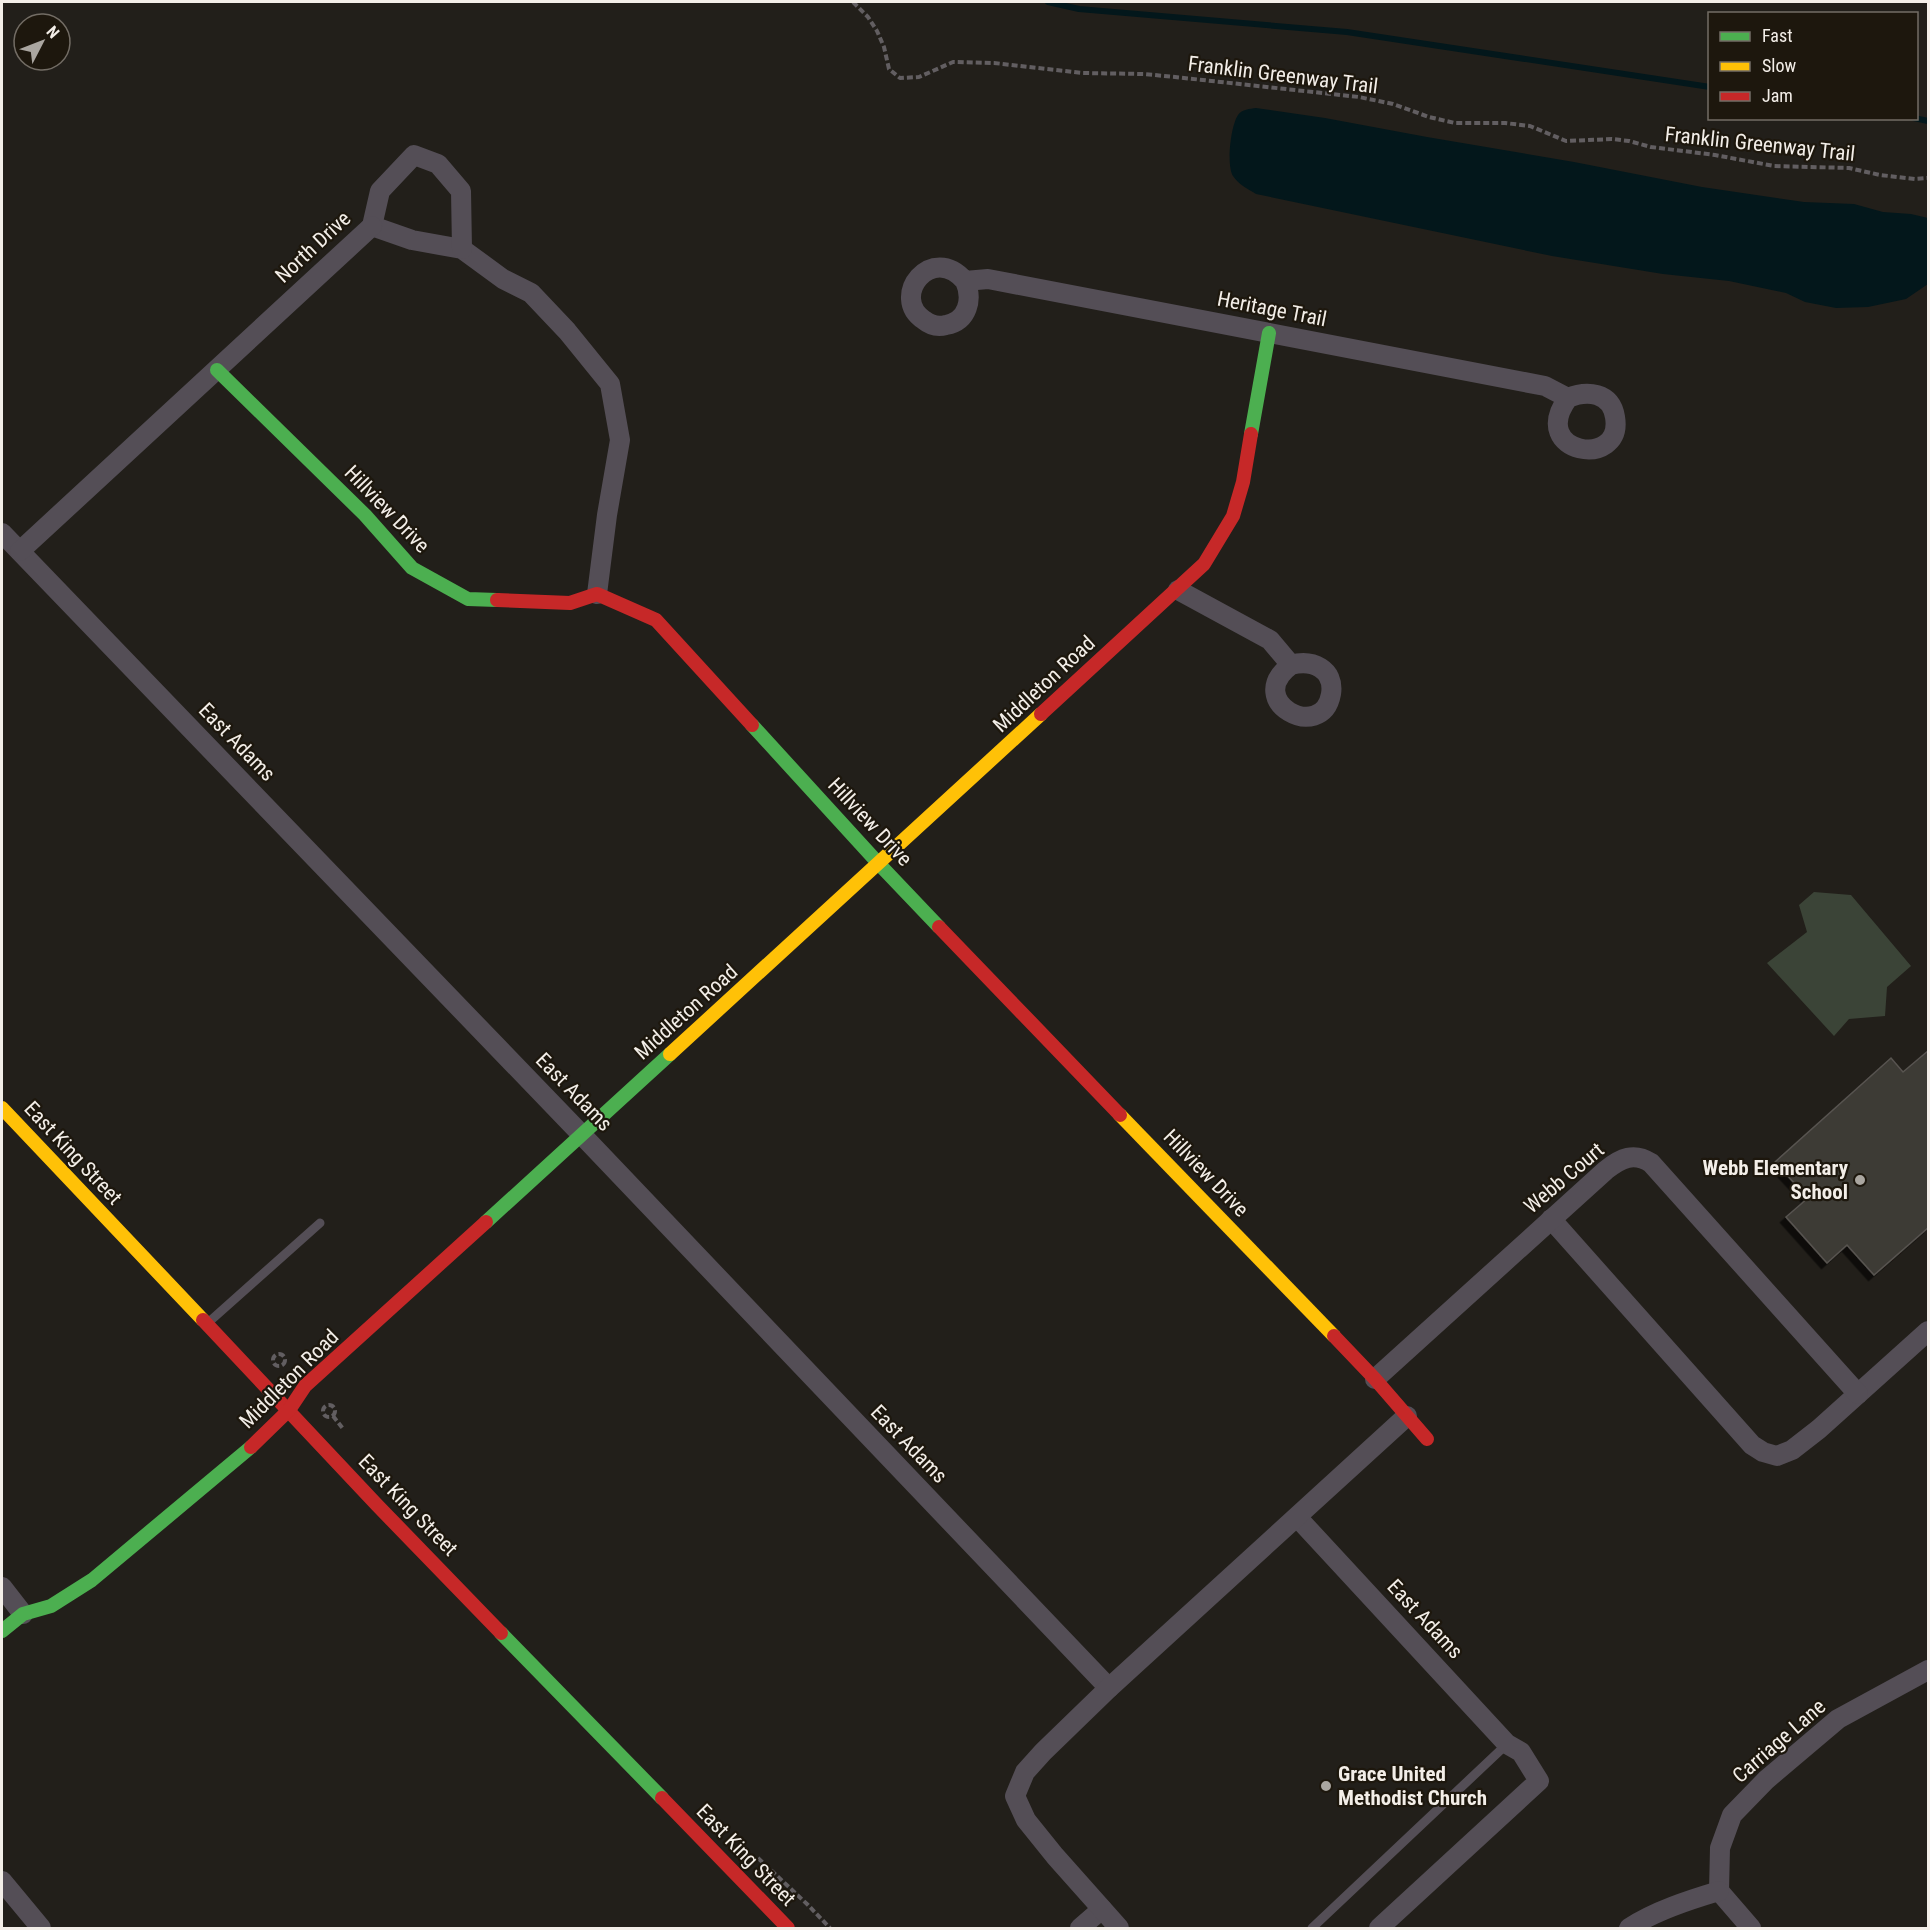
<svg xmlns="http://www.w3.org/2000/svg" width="1930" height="1930" viewBox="0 0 1930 1930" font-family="'Roboto Condensed',sans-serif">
<defs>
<filter id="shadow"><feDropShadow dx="-5.5" dy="5.5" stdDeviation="0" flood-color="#0009"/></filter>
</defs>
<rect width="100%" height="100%" fill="#221f1a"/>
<!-- green -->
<path fill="#3b4437" d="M1814 892 1851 895 1911 966 1887 987 1885 1016 1849 1019 1834 1036 1767 963 1807 932 1799 905Z"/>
<!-- water -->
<path fill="#03171b" d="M1256 108 1325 118 1427 137 1574 162 1702 187 1804 202 1854 204 1883 212 1911 214 1928 218V284L1906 299 1868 307 1836 308 1805 302 1786 293 1729 281 1663 274 1552 256 1256 194C1248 189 1238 184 1233 176 1226 165 1231 125 1238 115 1242 109 1250 109 1256 108Z"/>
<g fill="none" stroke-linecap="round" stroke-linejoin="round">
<!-- stream -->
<g stroke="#03171b" stroke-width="6">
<path d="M1048 2 1079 9 1347 32 1710 87"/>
<path d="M1914 118 1928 121"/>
</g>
</g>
<!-- building -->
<path fill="#3d3a36" stroke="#585450" stroke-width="1.5" filter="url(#shadow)" d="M1929 1050V1227L1874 1275 1847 1245 1827 1263 1786 1217 1808 1198 1775 1162 1891 1058 1903 1072Z"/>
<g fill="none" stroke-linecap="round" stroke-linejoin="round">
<!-- path -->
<g stroke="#625e61" stroke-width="4" stroke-dasharray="6 3" stroke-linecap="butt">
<path d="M853 2 868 17 877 31 884 47 889 69 900 78 919 77 953 62 994 63 1083 73 1144 74 1175 77 1359 97 1393 104 1429 117 1455 123H1505L1530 126 1566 141 1612 139 1629 141 1651 147 1715 155 1774 166 1849 168 1880 175 1915 179 1928 178"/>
<circle cx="279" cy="1360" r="6"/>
<circle cx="329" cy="1411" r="6"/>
<path d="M333 1416 344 1430"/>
<path d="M758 1858 808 1905 830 1928"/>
</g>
<!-- lane -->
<g stroke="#544e56" stroke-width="9">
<path d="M210 1321 320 1223"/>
<path d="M1312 1928 1507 1744"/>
</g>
<!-- street -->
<g stroke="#544e56" stroke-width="20">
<path d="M372 226 412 240 462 249 503 279 531 293 567 331 610 384 620 440 607 515 597 594"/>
<path d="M372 226 380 191 414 155 438 164 461 191 462 249"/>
<path d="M965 281C973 299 968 321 946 325 938 327 930 325 924 320 889 297 932 242 965 281L988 279 1545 386 1568 398C1527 454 1624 470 1615 417 1611 392 1587 390 1568 398"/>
<path d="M2 533 582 1135 1109 1688"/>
<path d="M20 551 372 226"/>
<path d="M1178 590 1270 640 1291 665C1312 659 1335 669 1331 694 1322 744 1242 701 1291 665"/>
<path d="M1551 1219 1752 1445 1763 1452 1777 1456 1792 1450 1819 1429 1928 1331"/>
<path d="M1375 1379 1606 1170C1621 1158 1634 1152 1651 1163L1858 1394"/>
<path d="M1297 1517 1507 1744 1521 1752 1539 1781 1379 1928"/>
<path d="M2 1587 23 1614"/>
<path d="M2 1881 41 1928"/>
<path d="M1719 1891 1720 1848 1732 1815 1766 1780 1838 1719 1928 1670"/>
<path d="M1719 1891 1751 1928"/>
<path d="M1080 1928 1102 1909"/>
<path d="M1119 1928 1055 1856 1026 1820 1015 1796 1025 1772 1043 1752 1109 1688 1407 1416"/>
<path d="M1629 1928C1655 1911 1689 1900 1719 1891"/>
</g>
<!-- fast -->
<g stroke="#4caf50" stroke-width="14">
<path d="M217 370 365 515 412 568 468 599 497 600"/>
<path d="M1251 434 1269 333"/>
<path d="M752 725 879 864 939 927"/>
<path d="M486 1222 670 1054"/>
<path d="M2 1631 23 1614 51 1606 92 1580 251 1447"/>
<path d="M501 1633 662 1798"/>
</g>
<!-- slow -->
<g stroke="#ffc107" stroke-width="14">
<path d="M670 1054 1041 714"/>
<path d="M2 1108 203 1320"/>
<path d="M1120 1115 1334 1336"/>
</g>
<!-- jam -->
<g stroke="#c62828" stroke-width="14">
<path d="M497 600 570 603 597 594 656 620 752 725"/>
<path d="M1041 714 1204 564 1233 516 1243 482 1251 434"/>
<path d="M939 927 1120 1115"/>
<path d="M203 1320 377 1505 501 1633"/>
<path d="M1334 1336 1375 1379 1427 1439"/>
<path d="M251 1447 289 1410 305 1386 486 1222"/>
<path d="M662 1798 788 1928"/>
</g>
</g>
<!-- markers -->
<g fill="#aaa6a0" stroke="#1d170d" stroke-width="2">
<circle cx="1860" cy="1180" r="6"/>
<circle cx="1326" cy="1786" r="6"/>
</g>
<g text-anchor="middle" stroke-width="4.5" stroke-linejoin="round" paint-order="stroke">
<!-- street labels -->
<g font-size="21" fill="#f3eee8" stroke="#1d170d">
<text transform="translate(1283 75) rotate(7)" y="7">Franklin Greenway Trail</text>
<text transform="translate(1760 144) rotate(6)" y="7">Franklin Greenway Trail</text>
<text transform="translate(313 247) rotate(-43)" y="7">North Drive</text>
<text transform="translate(1272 309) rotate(11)" y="7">Heritage Trail</text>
<text transform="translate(387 509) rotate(46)" y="7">Hillview Drive</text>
<text transform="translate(1044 684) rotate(-43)" y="7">Middleton Road</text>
<text transform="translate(237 742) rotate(46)" y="7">East Adams</text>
<text transform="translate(870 822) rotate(47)" y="7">Hillview Drive</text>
<text transform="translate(686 1012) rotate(-42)" y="7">Middleton Road</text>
<text transform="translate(574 1092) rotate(46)" y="7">East Adams</text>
<text transform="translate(73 1153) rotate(47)" y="7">East King Street</text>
<text transform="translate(1206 1173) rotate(46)" y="7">Hillview Drive</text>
<text transform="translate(1564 1178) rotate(-40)" y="7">Webb Court</text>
<text transform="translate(289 1379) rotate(-45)" y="7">Middleton Road</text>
<text transform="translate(909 1444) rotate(46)" y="7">East Adams</text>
<text transform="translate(408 1505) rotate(46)" y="7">East King Street</text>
<text transform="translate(1425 1619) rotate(47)" y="7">East Adams</text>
<text transform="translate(1779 1741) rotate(-41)" y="7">Carriage Lane</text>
<text transform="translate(746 1855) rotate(46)" y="7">East King Street</text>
</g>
<!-- poi labels -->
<g font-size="21" font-weight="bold" fill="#f3eee8" stroke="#1d170d" text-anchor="end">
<text x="1848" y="1175">Webb Elementary<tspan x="1848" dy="24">School</tspan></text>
<text x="1338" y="1781" text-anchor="start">Grace United<tspan x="1338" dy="24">Methodist Church</tspan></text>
</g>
</g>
<!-- border -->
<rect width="1930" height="1930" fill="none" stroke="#f3eee8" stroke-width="6"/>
<!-- legend -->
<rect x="1708" y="12" width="210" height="108" fill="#1d170d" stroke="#736d65" stroke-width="1.5"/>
<rect x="1720" y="32" width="30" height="9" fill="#4caf50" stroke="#736d65" stroke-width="1.5"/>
<text x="1762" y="42" font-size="18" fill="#f3eee8">Fast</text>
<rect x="1720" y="62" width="30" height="9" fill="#ffc107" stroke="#736d65" stroke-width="1.5"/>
<text x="1762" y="72" font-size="18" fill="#f3eee8">Slow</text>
<rect x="1720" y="92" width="30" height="9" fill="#c62828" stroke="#736d65" stroke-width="1.5"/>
<text x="1762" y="102" font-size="18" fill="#f3eee8">Jam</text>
<!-- north arrow -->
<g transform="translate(42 42) rotate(48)"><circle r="28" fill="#1d170d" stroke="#736d65" stroke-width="1.5"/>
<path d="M0-4.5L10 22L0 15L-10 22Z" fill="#aaa6a0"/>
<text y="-9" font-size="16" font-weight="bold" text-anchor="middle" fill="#f3eee8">N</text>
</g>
</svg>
